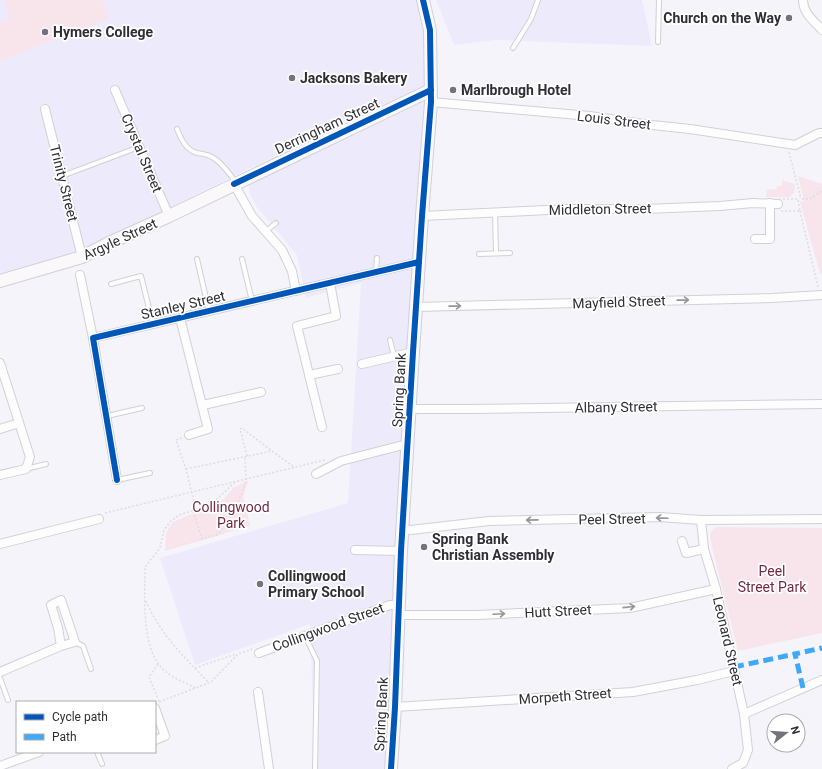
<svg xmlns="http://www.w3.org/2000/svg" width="822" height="769" viewBox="0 0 822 769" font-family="Roboto,sans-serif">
<rect width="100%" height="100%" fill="#f5f4fb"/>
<!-- built -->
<g fill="#edebfb">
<path d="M0 0H417L426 22 428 44 425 89 350 120 230 178 86 249 0 276Z"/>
<path d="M436 0H642L652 46 496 40 454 45Z"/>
<path d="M421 97 427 101 389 769H315L310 624 195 665 160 558 348 503 361 283 306 298 297 255 256 206 250 194 249 187 250 183Z"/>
</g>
<!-- green -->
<g fill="#f8e5ec">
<path d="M4 0H102L109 18 0 61V23L7 20 9 13Z"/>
<path d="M798 176 822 184V273L820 274 800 202 804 201Z"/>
<path d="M782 180 795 184 794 193 790 197H766L767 190 777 189V186H782Z"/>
<path d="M249 480 243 496 250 526 165 551 166 533 173 522 189 515 206 511 224 499 233 488Z"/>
<path d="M716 527 822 528V633L738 651 712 547 710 533Z"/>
</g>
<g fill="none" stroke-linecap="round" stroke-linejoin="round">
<defs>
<g id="lane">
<path d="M658 42 659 0"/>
<path d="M513 48 531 19 538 0"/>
<path d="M177 129C181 139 186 150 197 153 202 154 207 154 212 157 222 162 229 174 236 182"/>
<path d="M62 176 139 147"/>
<path d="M495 212 496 253"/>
<path d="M266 231 276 223"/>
<path d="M479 254 510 253"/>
<path d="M197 259 209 311"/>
<path d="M242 259 252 301"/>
<path d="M376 272 377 258"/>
<path d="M111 284 141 276 153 324"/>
<path d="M390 340 394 356"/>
<path d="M107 416 142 408"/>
<path d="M26 469 46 464"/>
<path d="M117 480 150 473"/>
<path d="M305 636 317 661 315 769"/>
<path d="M75 642 83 646 91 669"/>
<path d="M0 678 8 700"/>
<path d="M97 752 102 764"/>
</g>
<g id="street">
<path d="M803 0C803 13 813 20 822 30"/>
<path d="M115 90 169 216"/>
<path d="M431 102 590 116 643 124 690 129 795 145 819 133H822"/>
<path d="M45 109 82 257"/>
<path d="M234 184 252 216 282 250 292 271 296 291"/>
<path d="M422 216 568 209H645L720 206 753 203 778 204"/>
<path d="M755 239H770V203"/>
<path d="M80 275 93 338"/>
<path d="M416 307 772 298 822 295"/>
<path d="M180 318 208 429 189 435"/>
<path d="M0 363 30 457 26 469 0 475"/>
<path d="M362 364 413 352"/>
<path d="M309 375 338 369"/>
<path d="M203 405 261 392"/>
<path d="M410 409H469L822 404"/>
<path d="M322 427 297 326 336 316 330 283"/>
<path d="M0 429 19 423"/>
<path d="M316 474 341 461 407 444"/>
<path d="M117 480 93 338 419 262"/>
<path d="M701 520 704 549 716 589 744 714 748 750 743 763 732 769"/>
<path d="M402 531 489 521 660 517 701 520 822 519"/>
<path d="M682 541 686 553 704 549"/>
<path d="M0 544 99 519"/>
<path d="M355 550 401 551"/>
<path d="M398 615H478L630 608 716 589"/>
<path d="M259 653 390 605H398"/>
<path d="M0 672 61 646 75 642 61 600 51 605 58 628 61 646"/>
<path d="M258 692 269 769"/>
<path d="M395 707 633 692 697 680 734 671"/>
<path d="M155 708 165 736 155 740"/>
<path d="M744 714 822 680"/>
<path d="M0 766 39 752"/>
</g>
<g id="secondary">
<path d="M0 281 82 257 107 244 169 216 431 90"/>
<path d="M391 769 395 707 401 551 413 352 422 216 431 102 430 30 423 0"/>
</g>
</defs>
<!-- lane casing -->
<use href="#lane" stroke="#d1d0d7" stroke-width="6"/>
<!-- street casing -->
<use href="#street" stroke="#d1d0d7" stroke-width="10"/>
<!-- secondary casing -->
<use href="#secondary" stroke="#d1d0d7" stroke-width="14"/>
<!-- path -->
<g stroke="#dddddf" stroke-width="1.5" stroke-dasharray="2 2" stroke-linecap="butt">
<path d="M789 152 801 199"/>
<path d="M779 199H798L800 211H781L778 204Z"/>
<path d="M802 199H810L822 191"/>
<path d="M800 211 818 287"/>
<path d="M182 438 176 440 186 469 196 510"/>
<path d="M247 456 240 429 242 428 272 451"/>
<path d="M186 469 272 451 294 467"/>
<path d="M193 511 202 539 217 535 221 531 242 494 246 479 245 456"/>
<path d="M105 513 325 460"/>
<path d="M146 601C160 634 184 657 209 683"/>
<path d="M158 664 149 677 159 701"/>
<path d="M195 668 236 654"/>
<path d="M195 688C184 681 170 678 161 667 141 645 145 595 145 567L160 548 164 530 170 522 179 515 208 506 218 498 236 481"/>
<path d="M159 702 211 682 238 654 252 649"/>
</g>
<!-- lane -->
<use href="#lane" stroke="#fefdfe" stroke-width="4"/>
<!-- street -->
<use href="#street" stroke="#fefdfe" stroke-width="8"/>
<!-- secondary -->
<use href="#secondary" stroke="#fbf8fc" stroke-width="12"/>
<!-- quiet -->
<g stroke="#3fa9f5" stroke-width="5" stroke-dasharray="10 5" stroke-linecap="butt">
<path d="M734 667 795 654"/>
<path d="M803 688 795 654 822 648"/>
</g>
<defs>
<g id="cycleway">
<path d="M234 184 431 90"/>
<path d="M117 480 93 338 419 262"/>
<path d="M391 769 395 707 401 551 413 352 422 216 431 102 430 30 423 0"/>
</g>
</defs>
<!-- cycleway casing -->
<use href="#cycleway" stroke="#fff" stroke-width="8"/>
<!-- cycleway -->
<use href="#cycleway" stroke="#0057b8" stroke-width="6"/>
</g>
<!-- one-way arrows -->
<defs><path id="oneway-shaft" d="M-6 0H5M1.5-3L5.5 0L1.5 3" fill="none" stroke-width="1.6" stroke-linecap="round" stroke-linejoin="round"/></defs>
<g stroke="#96969a">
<use href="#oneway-shaft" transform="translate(683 300) rotate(-1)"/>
<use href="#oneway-shaft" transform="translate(455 306) rotate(-1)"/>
<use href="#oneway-shaft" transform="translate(662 518) rotate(-178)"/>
<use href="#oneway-shaft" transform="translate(532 520) rotate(179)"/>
<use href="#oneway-shaft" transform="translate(629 607) rotate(-6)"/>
<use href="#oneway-shaft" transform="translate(499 614) rotate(-3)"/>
</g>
<!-- markers -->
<g fill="#74737b" stroke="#fff" stroke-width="1.5">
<circle cx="789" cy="18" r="4"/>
<circle cx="45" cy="32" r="4"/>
<circle cx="292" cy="78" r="4"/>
<circle cx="453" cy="90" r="4"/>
<circle cx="424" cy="547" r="4"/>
<circle cx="260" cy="584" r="4"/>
</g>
<g text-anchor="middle" stroke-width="3.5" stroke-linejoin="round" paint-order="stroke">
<!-- poi labels -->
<g font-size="14" font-weight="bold" fill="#2f2e36" stroke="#fff" text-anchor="start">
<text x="781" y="23" text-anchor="end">Church on the Way</text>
<text x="53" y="37">Hymers College</text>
<text x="300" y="83">Jacksons Bakery</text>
<text x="461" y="95">Marlbrough Hotel</text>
<text x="432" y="544">Spring Bank<tspan x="432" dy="16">Christian Assembly</tspan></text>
<text x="268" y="581">Collingwood<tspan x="268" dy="16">Primary School</tspan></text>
</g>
<!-- street labels -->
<g font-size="14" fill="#2f2e36" stroke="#fff">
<text transform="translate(614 120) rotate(7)" y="5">Louis Street</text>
<text transform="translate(327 126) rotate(-25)" y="5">Derringham Street</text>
<text transform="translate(142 153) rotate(67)" y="5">Crystal Street</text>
<text transform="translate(64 183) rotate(76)" y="5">Trinity Street</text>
<text transform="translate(600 209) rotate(-1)" y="5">Middleton Street</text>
<text transform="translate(120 239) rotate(-25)" y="5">Argyle Street</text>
<text transform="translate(619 302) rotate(-2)" y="5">Mayfield Street</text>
<text transform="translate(183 305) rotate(-13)" y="5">Stanley Street</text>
<text transform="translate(399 390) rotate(-87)" y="5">Spring Bank</text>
<text transform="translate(616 407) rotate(-1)" y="5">Albany Street</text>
<text transform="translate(612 519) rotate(-1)" y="5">Peel Street</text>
<text transform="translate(558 611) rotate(-3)" y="5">Hutt Street</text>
<text transform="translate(328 627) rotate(-20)" y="5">Collingwood Street</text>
<text transform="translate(728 641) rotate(77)" y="5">Leonard Street</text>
<text transform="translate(565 696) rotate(-4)" y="5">Morpeth Street</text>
<text transform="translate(381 714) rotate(-87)" y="5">Spring Bank</text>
</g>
<!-- park labels -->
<g font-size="14" fill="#732843" stroke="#fff">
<text x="231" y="512">Collingwood<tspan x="231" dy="16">Park</tspan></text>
<text x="772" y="576">Peel<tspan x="772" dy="16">Street Park</tspan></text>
</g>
</g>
<!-- legend -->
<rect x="16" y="701" width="140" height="52" fill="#ffffff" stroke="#acabaf"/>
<rect x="24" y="714" width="20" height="6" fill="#0057b8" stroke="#acabaf"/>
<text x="52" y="721" font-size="12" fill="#2f2e36">Cycle path</text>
<rect x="24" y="734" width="20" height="6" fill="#3fa9f5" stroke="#acabaf"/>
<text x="52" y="741" font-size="12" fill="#2f2e36">Path</text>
<!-- north arrow -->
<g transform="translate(786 733) rotate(73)"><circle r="19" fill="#ffffff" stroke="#acabaf"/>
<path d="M0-3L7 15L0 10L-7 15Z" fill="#74737b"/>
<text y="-6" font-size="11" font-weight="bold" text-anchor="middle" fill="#2f2e36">N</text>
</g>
</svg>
